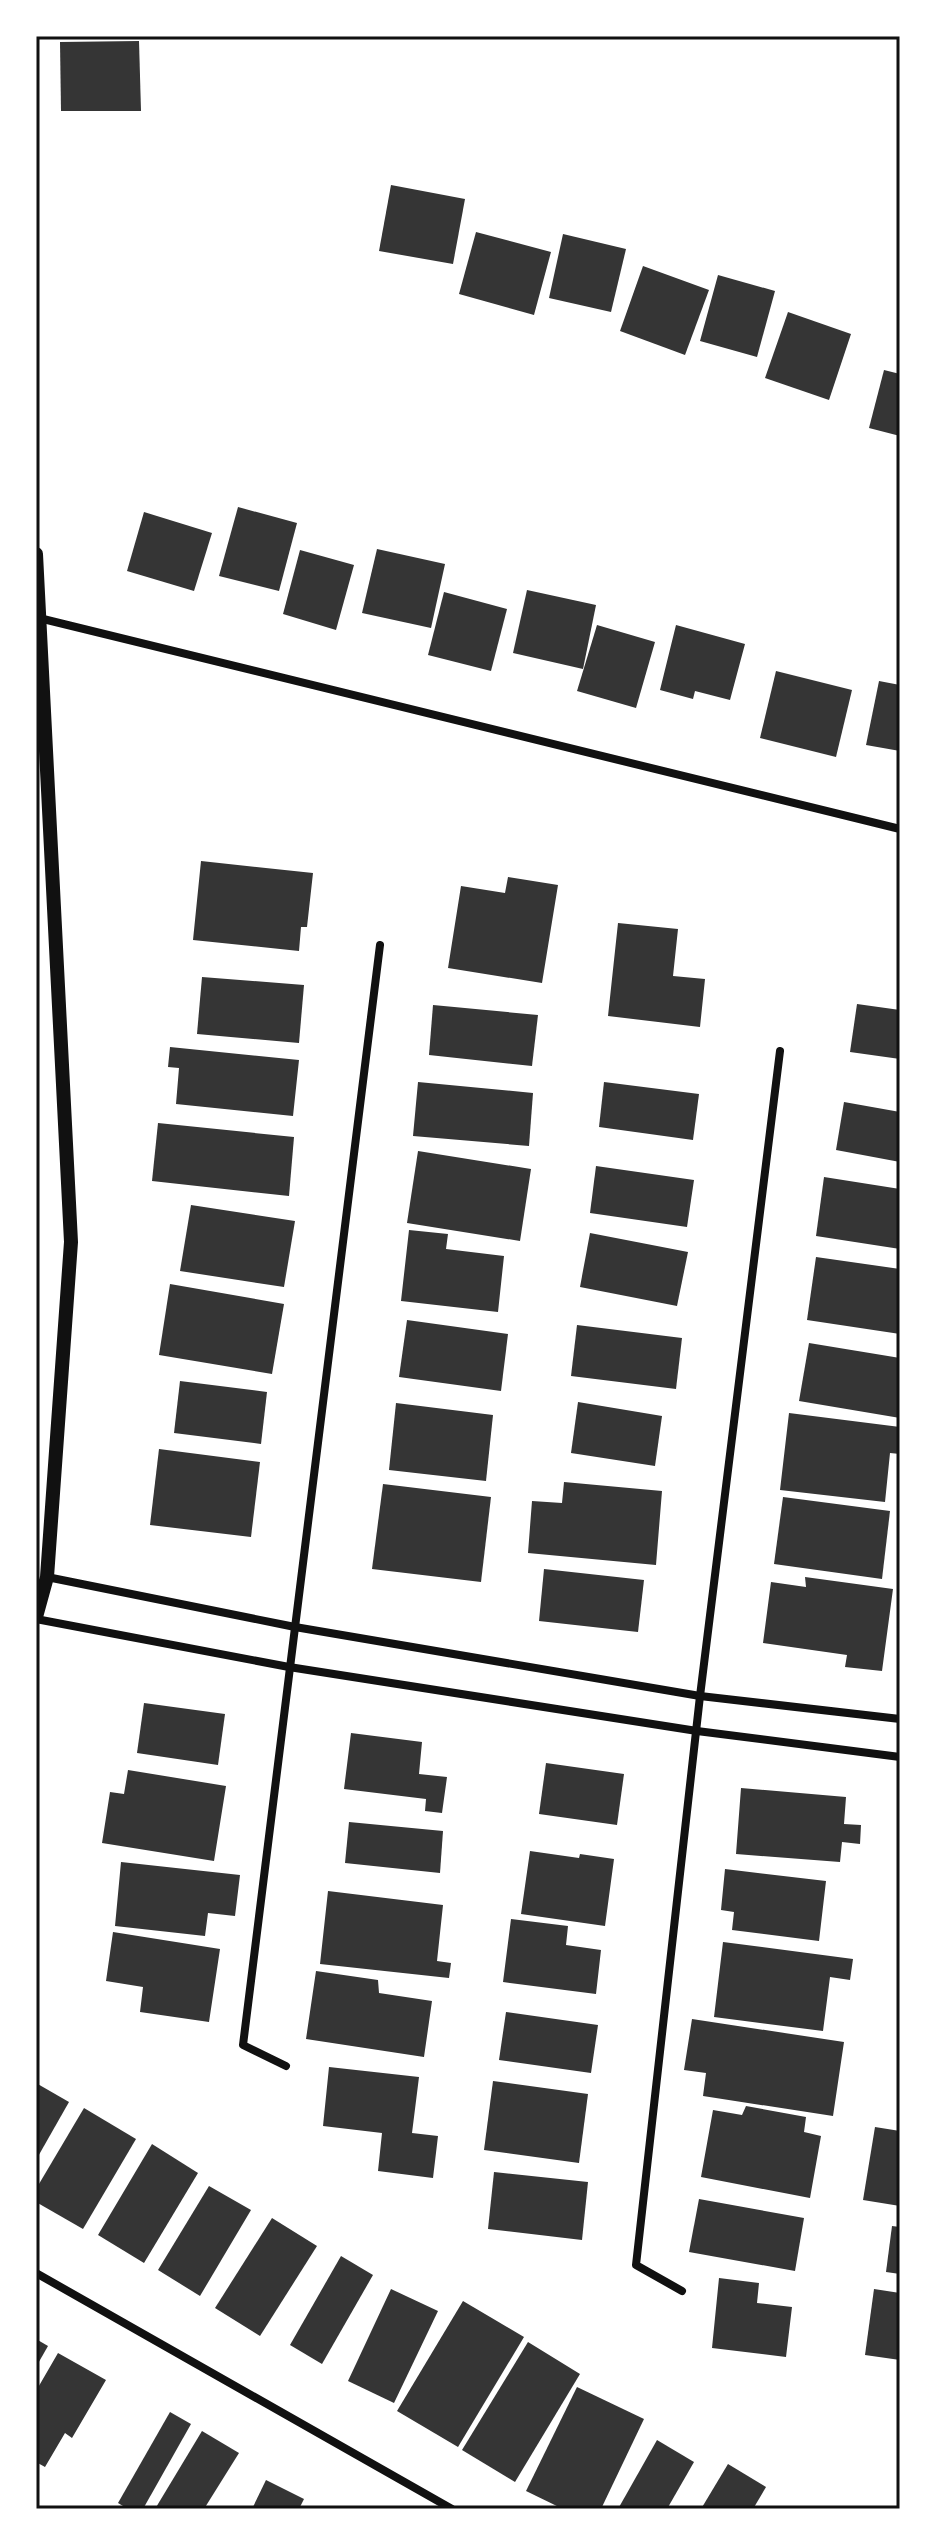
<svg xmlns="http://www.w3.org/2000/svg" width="936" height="2545" viewBox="0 0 936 2545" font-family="Inter,sans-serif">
<rect width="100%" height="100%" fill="#fff"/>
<!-- building -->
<g fill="#353535">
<path d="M139 41 141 111H61L60 42Z"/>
<path d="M391 185 465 199 453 264 379 251Z"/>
<path d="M476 232 551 252 534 315 459 294Z"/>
<path d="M563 234 626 249 611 312 549 298Z"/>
<path d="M643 266 709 290 685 355 620 331Z"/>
<path d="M718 275 775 291 757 357 700 341Z"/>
<path d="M788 312 851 334 829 400 765 378Z"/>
<path d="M884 370 900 374V436L869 428Z"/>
<path d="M238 507 297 523 279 591 219 576Z"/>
<path d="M144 512 212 533 194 591 127 571Z"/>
<path d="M377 549 445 564 431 628 362 613Z"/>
<path d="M300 550 354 565 336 630 283 614Z"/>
<path d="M527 590 596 605 583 669 513 653Z"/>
<path d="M444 592 507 609 491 671 428 655Z"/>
<path d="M597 625 655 642 636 708 577 691Z"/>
<path d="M676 625 745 644 730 700 695 691 693 699 660 690Z"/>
<path d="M776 671 852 690 836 757 760 738Z"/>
<path d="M879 681 900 685V751L866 745Z"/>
<path d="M201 861 313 873 307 927H301L299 951 193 940Z"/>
<path d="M508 877 558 885 542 983 448 968 461 886 505 893Z"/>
<path d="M618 923 678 929 673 976 705 979 700 1027 608 1016Z"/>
<path d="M202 977 304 985 299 1043 197 1034Z"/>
<path d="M857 1004 900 1010V1059L850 1052Z"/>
<path d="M433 1005 538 1015 532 1066 429 1055Z"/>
<path d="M170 1047 299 1060 293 1116 176 1104 179 1068 168 1067Z"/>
<path d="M418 1082 533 1093 529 1146 413 1136Z"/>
<path d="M604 1082 699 1094 693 1140 599 1127Z"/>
<path d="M844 1102 900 1112V1162L836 1150Z"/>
<path d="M158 1123 294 1137 289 1196 152 1181Z"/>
<path d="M418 1151 531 1169 520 1241 407 1223Z"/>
<path d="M596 1166 694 1180 687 1227 590 1213Z"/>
<path d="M824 1177 900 1189V1249L816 1236Z"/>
<path d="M191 1205 295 1221 284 1287 180 1271Z"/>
<path d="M409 1230 448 1234 446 1249 504 1256 498 1312 401 1301Z"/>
<path d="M590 1233 688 1252 677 1306 580 1287Z"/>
<path d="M816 1257 900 1269V1334L807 1320Z"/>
<path d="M170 1284 284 1304 272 1374 159 1355Z"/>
<path d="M407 1320 508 1334 501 1391 399 1377Z"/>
<path d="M577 1325 682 1338 676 1389 571 1376Z"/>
<path d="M809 1343 900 1358V1418L799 1401Z"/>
<path d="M180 1381 267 1392 261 1444 174 1433Z"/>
<path d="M578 1402 662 1416 655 1466 571 1453Z"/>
<path d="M396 1403 493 1415 486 1481 389 1470Z"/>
<path d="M789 1413 900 1427V1454L890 1453 885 1502 780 1490Z"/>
<path d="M159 1449 260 1462 251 1537 150 1525Z"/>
<path d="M564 1482 662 1491 656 1565 528 1553 532 1501 562 1503Z"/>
<path d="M383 1484 491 1497 481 1582 372 1569Z"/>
<path d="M783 1497 890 1511 882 1579 774 1564Z"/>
<path d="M544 1569 644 1580 638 1632 539 1621Z"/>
<path d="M805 1577 893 1589 882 1671 845 1667 847 1655 763 1643 771 1582 806 1587Z"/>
<path d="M144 1703 225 1714 218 1765 137 1753Z"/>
<path d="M351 1733 422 1742 419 1774 447 1777 442 1813 425 1811 426 1799 344 1789Z"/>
<path d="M546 1763 624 1774 617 1825 539 1814Z"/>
<path d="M128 1770 226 1786 214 1861 102 1843 110 1792 124 1794Z"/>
<path d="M741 1788 846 1797 844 1824 861 1825 860 1844 842 1842 840 1862 736 1854Z"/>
<path d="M349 1822 443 1831 440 1873 345 1863Z"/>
<path d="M530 1851 579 1858 580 1854 614 1859 605 1926 521 1914Z"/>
<path d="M121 1862 240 1875 235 1916 208 1913 205 1936 115 1926Z"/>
<path d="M725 1869 826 1881 819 1941 732 1930 734 1912 721 1910Z"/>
<path d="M328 1891 443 1905 437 1961 451 1963 449 1978 320 1964Z"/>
<path d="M511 1919 568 1926 566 1945 601 1950 596 1994 503 1982Z"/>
<path d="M113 1932 220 1949 209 2022 140 2012 143 1987 106 1981Z"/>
<path d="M723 1942 853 1959 850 1980 830 1977 823 2031 714 2017Z"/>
<path d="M316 1971 378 1980 379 1993 432 2001 424 2057 306 2039Z"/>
<path d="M506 2012 598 2025 591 2073 499 2060Z"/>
<path d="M692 2019 844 2042 833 2116 703 2096 706 2073 684 2070Z"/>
<path d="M329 2067 419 2077 412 2133 438 2136 433 2178 378 2171 382 2133 323 2126Z"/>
<path d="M493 2081 588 2094 579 2163 484 2150Z"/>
<path d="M36 2083 69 2102 36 2160Z"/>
<path d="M746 2106 806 2117 804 2132 821 2136 810 2198 701 2177 713 2110 742 2115Z"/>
<path d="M84 2108 136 2139 83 2229 36 2202V2189Z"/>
<path d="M875 2127 900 2131V2206L863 2200Z"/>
<path d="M152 2144 198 2173 144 2263 98 2235Z"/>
<path d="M494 2172 588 2182 582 2240 488 2229Z"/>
<path d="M209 2186 251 2210 200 2296 158 2270Z"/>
<path d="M699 2199 804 2218 795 2271 689 2252Z"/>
<path d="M272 2218 317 2246 260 2336 215 2308Z"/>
<path d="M892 2226 900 2227V2274L886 2272Z"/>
<path d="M341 2256 373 2275 322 2364 290 2345Z"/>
<path d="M719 2278 759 2283 757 2303 792 2307 786 2357 712 2348Z"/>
<path d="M391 2289 438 2311 394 2403 348 2381Z"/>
<path d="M874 2289 900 2293V2360L865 2355Z"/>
<path d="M463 2301 524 2337 458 2447 397 2411Z"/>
<path d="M36 2339 48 2346 36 2367Z"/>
<path d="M528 2342 580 2374 515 2482 462 2450Z"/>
<path d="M58 2353 106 2380 72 2438 65 2433 45 2467 36 2462V2391Z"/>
<path d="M577 2387 644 2419 601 2509H563L526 2491Z"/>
<path d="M170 2412 191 2424 143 2509H128L118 2503Z"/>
<path d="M202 2431 239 2453 204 2509H155Z"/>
<path d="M657 2440 694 2462 667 2509H618Z"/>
<path d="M728 2464 766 2487 753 2509H701Z"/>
<path d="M266 2480 304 2499 299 2509H252Z"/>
</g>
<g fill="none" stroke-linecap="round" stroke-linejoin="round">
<!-- minor -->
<g stroke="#111" stroke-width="8">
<path d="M39 618 900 829"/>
<path d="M47 1577 295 1627 700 1696 900 1719"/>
<path d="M36 1619 289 1667 697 1731 900 1757"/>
<path d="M286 2066 243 2045 380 945"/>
<path d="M36 2273 452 2509"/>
<path d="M682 2291 636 2265 700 1696 780 1051"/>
</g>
<!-- tertiary -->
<path stroke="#111" stroke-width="14" d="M36 554 71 1242 47 1577 36 1617"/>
</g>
<!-- border -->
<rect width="936" height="2545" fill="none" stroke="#ffffff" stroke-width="76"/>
<rect x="38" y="38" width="860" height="2469" fill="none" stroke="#111" stroke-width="3"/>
</svg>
